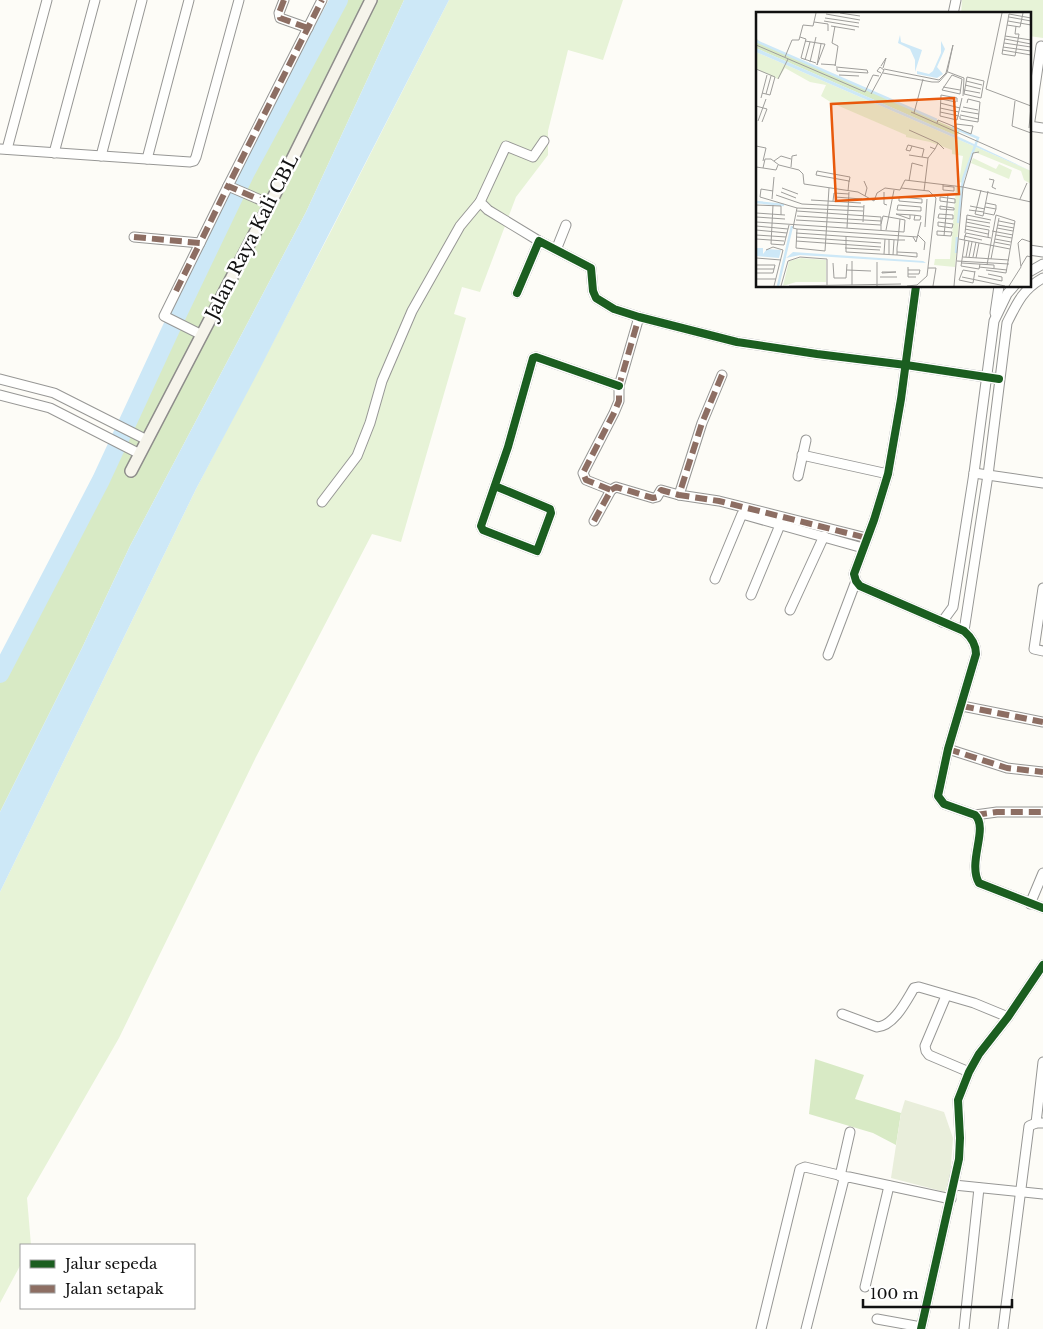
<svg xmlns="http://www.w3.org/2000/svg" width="1043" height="1329" viewBox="0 0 1043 1329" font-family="'Libre Baskerville',serif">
<rect width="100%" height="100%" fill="#fdfcf7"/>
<!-- green -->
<g fill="#e7f3d7">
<path d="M449 0H623L603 60 568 50 548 131V155L516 197 480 292 462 287 454 314 466 318 401 542 372 534 256 757 119 1038 27 1198 31 1245H21V1264L0 1303V892L196 489 330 233Z"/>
<path d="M962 0H1043V38L1029 36V14H961Z"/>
</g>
<!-- forest -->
<g fill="#d8eac5">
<path d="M341 0H404L306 212 130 546 82 648 0 812V676Z"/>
<path d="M815 1059 864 1075 855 1099 901 1113 896 1145 873 1133 809 1114Z"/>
</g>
<!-- cemetery -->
<path fill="#e9eedb" d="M905 1100 944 1112 953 1138 950 1178 945 1192 891 1178 901 1113Z"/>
<!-- water -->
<path fill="#cde8f7" d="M404 0H449L255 378 196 489 0 892V812L82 648 130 546 306 212Z"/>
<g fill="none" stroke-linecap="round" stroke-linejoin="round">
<!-- river -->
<path stroke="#cde8f7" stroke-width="18" d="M0 674 101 480 177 316 245 174 339 0"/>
<defs>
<g id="street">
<path d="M284 0 279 13 280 18 308 28"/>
<path d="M953 14 956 0"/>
<path d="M1029 126 1043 128"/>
<path d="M1029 127 1041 46"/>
<path d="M0 149 190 162 194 161 196 157 239 0"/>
<path d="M7 149 47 0"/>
<path d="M54 153 95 0"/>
<path d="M101 156 142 0"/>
<path d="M147 159 189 0"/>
<path d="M270 204 228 186 322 0"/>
<path d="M134 237 200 243 228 186"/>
<path d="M539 241 488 210 480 202 506 146 533 157 544 141"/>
<path d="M200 243 164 316 202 335"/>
<path d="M556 250 566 225"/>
<path d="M1029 250 1043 252"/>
<path d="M1029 272 1043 264"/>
<path d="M916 286 901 399 888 474 874 520 854 574 856 581 860 586 964 631C971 637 976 645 976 654L948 749 938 796 944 804 975 815C989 828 967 862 979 883L1043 908"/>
<path d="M517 293 539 241 591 268 593 291 596 298 614 309 639 317 737 342 817 354 906 365 999 379"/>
<path d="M995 313 999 286"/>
<path d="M722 375 702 423 679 495 719 501 867 538"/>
<path d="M0 379 54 393 147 440"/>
<path d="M0 395 50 408 140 454"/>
<path d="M802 455 888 474"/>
<path d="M974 473 1043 483"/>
<path d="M798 476 806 440"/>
<path d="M495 486 550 509 551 513 537 551 483 530 481 526 508 447 533 358 536 357 619 386"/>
<path d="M611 490 616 487 653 498 657 497 661 490 679 495"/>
<path d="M322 502 357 456 370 423 382 381 412 311 460 226 480 202"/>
<path d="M594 521 611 490 586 480 583 473 614 413 619 401V386L639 317"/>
<path d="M715 579 742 514 863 548"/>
<path d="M1043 588 1034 649 1043 651"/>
<path d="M751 595 780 525"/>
<path d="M790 610 824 536"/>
<path d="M942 622 953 607 974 473 994 321 1007 294 1014 286"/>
<path d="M964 631 988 475 1007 323C1017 303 1023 289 1043 278"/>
<path d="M828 655 856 581"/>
<path d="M962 706 1043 722"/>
<path d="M948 749 1007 768 1043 772"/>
<path d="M975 815 997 812H1043"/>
<path d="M1030 904 1043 873"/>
<path d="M946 996 925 1046 926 1051 929 1055 969 1072"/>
<path d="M842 1014 877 1027C894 1026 906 1001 914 988L919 987 974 1003 1008 1017"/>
<path d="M1036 1123 1043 1062"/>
<path d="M840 1176 850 1132"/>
<path d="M954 1185 1043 1194"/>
<path d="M865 1287 889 1186"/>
<path d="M877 1319 921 1327"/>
<path d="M761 1329 800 1169 805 1167 847 1177"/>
<path d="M806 1329 844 1179 849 1177 951 1199"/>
<path d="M921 1329 959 1159 960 1138 958 1100 969 1072 979 1054 1008 1017 1043 965"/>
<path d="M964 1329 979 1188"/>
<path d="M1003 1329 1029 1126 1036 1123H1043"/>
</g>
<path id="secondary" d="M131 471 270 204 371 0"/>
</defs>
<!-- street casing -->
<use href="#street" stroke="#979795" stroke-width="11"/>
<!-- secondary casing -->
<use href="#secondary" stroke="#8e8d8b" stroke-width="14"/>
<!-- street -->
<use href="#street" stroke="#fffffe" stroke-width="9"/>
<!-- secondary -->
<use href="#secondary" stroke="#f6f4eb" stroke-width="11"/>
<!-- quiet -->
<g stroke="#8d6e63" stroke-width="6" stroke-dasharray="12 6" stroke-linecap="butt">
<path d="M284 0 279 13 280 18 308 28"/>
<path d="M270 204 228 186 322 0"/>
<path d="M134 237 200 243 228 186"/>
<path d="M176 291 200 243"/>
<path d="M722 375 702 423 679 495 719 501 867 538"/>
<path d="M611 490 616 487 653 498 657 497 661 490 679 495"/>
<path d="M594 521 611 490 586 480 583 473 614 413 619 401V386L639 317"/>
<path d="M962 706 1043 722"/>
<path d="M948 749 1007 768 1043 772"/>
<path d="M975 815 997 812H1043"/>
</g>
<defs>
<g id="cycleway">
<path d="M916 286 901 399 888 474 874 520 854 574 856 581 860 586 964 631C971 637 976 645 976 654L948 749 938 796 944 804 975 815C989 828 967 862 979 883L1043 908"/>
<path d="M517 293 539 241 591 268 593 291 596 298 614 309 639 317 737 342 817 354 906 365 999 379"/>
<path d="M495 486 550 509 551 513 537 551 483 530 481 526 508 447 533 358 536 357 619 386"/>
<path d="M921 1329 959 1159 960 1138 958 1100 969 1072 979 1054 1008 1017 1043 965"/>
</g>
</defs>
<!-- cycleway casing -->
<use href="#cycleway" stroke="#fff" stroke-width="11"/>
<!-- cycleway -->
<use href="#cycleway" stroke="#1b5e20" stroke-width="8"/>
</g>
<g text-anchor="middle" stroke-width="5" stroke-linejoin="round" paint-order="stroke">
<!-- street labels -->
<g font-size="18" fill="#111" stroke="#fff">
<text transform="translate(252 237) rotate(-63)" y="6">Jalan Raya Kali CBL</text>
</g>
</g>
<!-- overview -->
<g transform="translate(756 12)">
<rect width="275" height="275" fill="#fdfcf7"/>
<path d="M0 40 275 159V172L268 168 265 159 216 139 207 171 203 170 207 144 196 142V138L174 130 150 125V123L76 91 65 84 70 73 54 70 29 56 22 67 0 57ZM217 146 240 157 243 152 256 158 253 167 215 151ZM200 175H206L199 255 178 253 179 247H194ZM45 246 70 248V270H40L27 274 33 249Z" fill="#e7f3d7"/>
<path d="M0 26 5 31 204 119 201 124 180 115 0 36Z" fill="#d8eac5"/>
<path d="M144 23 145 30 166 38 159 60V48L154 37 142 31ZM185 29 189 37 181 55 187 62 181 66 161 62V59L173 62 177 59 185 41ZM0 36 201 124 275 159 0 40ZM0 236H7V242L11 237 25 238 23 246 0 244ZM37 240 167 249 170 251 44 243 30 246Z" fill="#cde8f7"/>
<path fill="none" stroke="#cde8f7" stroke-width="2.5" d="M0 29 181 108M196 115 222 126 207 167 202 211M0 190 28 193M200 241 201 225M22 274 36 214"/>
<path fill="none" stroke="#9f9e9b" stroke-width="1" d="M84 1 104 4M246 1 230 77 275 94 273 116M70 2 104 8M253 5 275 9M69 6 103 11M68 9 103 15M252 9 275 13M58 10 72 12V19M251 13 264 15 267 1M75 14 99 18M79 14 76 31 82 34 79 54M260 14 259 22H263L259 44 246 42 253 2 275 6M249 24 275 28M44 25 50 27 45 46 60 51M249 27 275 32M49 29 68 32H69L61 53 65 32M248 31 275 35M0 33 109 80M247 35 275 39M246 38 275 43M29 45 36 28H43L47 13 57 14 60 1M49 48 54 30M54 50 60 25M65 52 80 53M125 54 130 46 127 56M80 55 111 58 112 61 81 59V56M0 57 19 65 14 83 6 81M192 60 208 66 207 84M127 61 176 70H183L191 61 197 33 190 61 183 68 128 57M83 63 103 64M196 63 206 67 204 82 186 78ZM211 65 228 69 225 86 208 82ZM22 67 32 47M210 69 226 73M209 73 225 77M187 75 204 78M208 78 224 81M109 80 117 63 123 64M10 82 15 64M115 82 128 58 124 55 121 59 125 61M5 86 11 63M185 87 200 90M259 89 256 114 275 121M201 90V86L185 83 184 104 201 108 206 86M184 91 204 96M0 94 11 97 6 110M207 95 222 98M184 96 203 100M205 99 223 102M155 100 275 153M184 100 203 104M158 101 167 67M204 103 223 107M204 104V107L222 110 224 90 212 87 211 91M2 109 10 87M181 111 182 108 192 112 210 120 215 122 217 114 200 112V115M153 118 182 131M0 134 10 136 7 149M156 134 154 139 150 138 152 133 168 137 166 145M179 137 182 131 188 137M223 140 217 141 207 175 275 190M153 143 172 146M18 149 25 144 35 147M0 155 7 156 9 147H15L23 153 43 158 47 162 48 172 102 180 118 189 121 181 129 176 144 178 149 168 207 175 198 274M35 155 36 144 41 143M7 156 20 158 22 153M233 167 238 168 236 175 240 177M108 169 111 176 109 184M153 169 156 151 167 154M187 174 198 175V179L187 178V172M26 176 42 182M145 176 173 179 180 186 171 264 161 273 151 274M225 178 219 202 227 204 232 179M17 179 5 177 4 185 41 196 107 199M92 179 93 169 60 163 61 159 94 165 93 170M168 179 172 146 179 137 174 135M25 180 40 186M128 180V192L131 193M20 183 46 192 108 195M79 185 106 187M143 185 166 187V191L143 189ZM184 185 199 187V191L184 189ZM16 187 18 165M264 187 271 171M55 188 105 191M77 189 78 181 93 182M0 193 25 194V203M17 193 15 232 28 233 33 213M142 193 165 195V199L141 198ZM184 194 198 196V198L184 197ZM214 194 229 197M229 195 240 197V193L230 191M41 196 37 216 41 217 40 236 69 239 73 176M213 198 228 200M41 199 125 205V218M0 201 29 203M228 201 238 203 240 197M140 202 157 203 165 204 164 208H158L159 203M140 202 154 207V203M183 202 197 203V207L182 206ZM41 204 125 209M0 205 29 207M210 207 234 211M40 208 125 213M243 209 258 212M0 210 148 220 149 208 144 207M107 210 108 193M182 210 197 212 196 216 182 214ZM210 210 234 215M242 213 258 216M0 214 32 217M210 214 233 218 232 225M169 215 171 187M91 216 93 180M241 216 257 219M41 217 162 225M209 217 232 222M0 218 31 221M130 218 138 178M181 219 196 220 195 224 181 223ZM236 219 257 223M40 221 142 228 144 207 127 204 125 212M209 221 211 203 235 208M0 223 30 225M162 223 169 230 168 238M240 223 256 226M90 224V240L141 243M188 224 192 182M208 224 226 228M40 225 125 231M157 225 160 230 165 210M0 227 28 229M203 227 254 237M239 227 255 230M208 228 210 221 235 226M209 228 205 254 223 257 224 252M40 229 125 235M238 230 254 233M89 236 124 238M10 238 17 235 27 238 18 274M141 240 161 241V245L141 243V236L142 228H149M128 242 129 227M133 243V227M137 243 138 228M207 245 253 248M210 245 213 229M213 245 216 230M217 245 220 230M0 246 25 248M220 246 223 231M235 247 243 206M96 249V273M201 249 253 252M121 250V274M77 251 78 266H90L91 252M206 251 238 253V256M0 253H19L17 261M265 254 271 244 275 245M152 255V265H160M223 255 251 258M172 256H180L177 274M0 257H18M91 258 115 259M152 258H164L163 262H152M230 258 250 261 259 209 240 203 231 253M126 260H140L126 261ZM219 260 207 258 203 268 217 271 219 259M0 261H17M222 264 246 269V265L232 262M124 265H141M206 265 249 274M0 267H20M25 274 32 249 44 245 71 247V273M33 274 145 272M253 274 265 255 262 231 266 227 275 230"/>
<path fill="#e8590c" fill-opacity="0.15" stroke="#e8590c" stroke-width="2.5" d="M198 86 203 182 80 189 75 92Z"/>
<rect width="275" height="275" fill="none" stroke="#111" stroke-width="2.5"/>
</g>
<!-- legend -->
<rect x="20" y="1244" width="175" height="65" fill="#ffffff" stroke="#a0a0a0"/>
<rect x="30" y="1260" width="25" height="8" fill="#1b5e20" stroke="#a0a0a0"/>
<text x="65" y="1269" font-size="15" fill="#111111">Jalur sepeda</text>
<rect x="30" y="1285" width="25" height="8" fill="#8d6e63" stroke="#a0a0a0"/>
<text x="65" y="1294" font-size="15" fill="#111111">Jalan setapak</text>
<!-- scale -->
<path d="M863 1299v8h149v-8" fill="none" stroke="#111111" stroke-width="2.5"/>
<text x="870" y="1299" font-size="15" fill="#111111" stroke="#ffffff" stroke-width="4" paint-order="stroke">100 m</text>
</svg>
